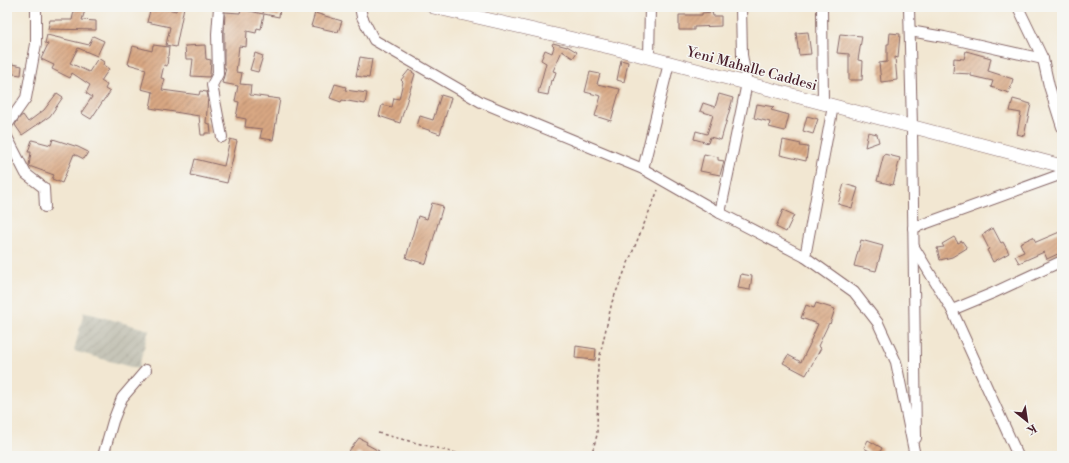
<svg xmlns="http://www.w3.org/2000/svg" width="1069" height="463" viewBox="0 0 1069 463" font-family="'Libre Bodoni',serif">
<defs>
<pattern id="industrial-furrows" width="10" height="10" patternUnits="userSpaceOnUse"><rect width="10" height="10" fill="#c6c5b8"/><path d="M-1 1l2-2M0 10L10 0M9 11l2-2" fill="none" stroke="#aca99e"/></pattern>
<pattern id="building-hatch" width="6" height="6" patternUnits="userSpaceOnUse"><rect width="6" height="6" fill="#d8a783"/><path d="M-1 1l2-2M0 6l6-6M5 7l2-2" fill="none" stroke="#b1876b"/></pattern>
</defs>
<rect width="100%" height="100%" fill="#f6f6f2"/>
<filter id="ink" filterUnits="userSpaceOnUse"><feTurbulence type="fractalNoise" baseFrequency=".025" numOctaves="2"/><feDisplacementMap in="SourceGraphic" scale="8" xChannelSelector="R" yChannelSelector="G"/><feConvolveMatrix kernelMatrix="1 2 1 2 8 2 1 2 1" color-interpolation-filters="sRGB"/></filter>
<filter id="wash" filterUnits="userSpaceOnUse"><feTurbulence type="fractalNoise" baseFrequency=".012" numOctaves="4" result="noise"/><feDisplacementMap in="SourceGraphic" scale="16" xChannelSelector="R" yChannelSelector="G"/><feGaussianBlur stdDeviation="0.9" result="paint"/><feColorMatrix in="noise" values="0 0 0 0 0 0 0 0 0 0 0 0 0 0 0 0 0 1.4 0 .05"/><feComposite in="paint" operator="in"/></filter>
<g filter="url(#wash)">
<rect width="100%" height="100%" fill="#f2e7d2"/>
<!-- industrial -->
<path fill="url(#industrial-furrows)" d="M84 312 149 330 138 369 74 351Z"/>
<g id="blocks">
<!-- building -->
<g fill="url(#building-hatch)">
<path d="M75 7H86L82 20 96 21V30L48 29 50 20H72Z"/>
<path d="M151 7H160L176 11 177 7H184L176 47 166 45 170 27 147 22Z"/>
<path d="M264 7H280L279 17 264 14 261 29 257 28 256 33 247 31 246 47 239 46 236 72 242 73 240 84 251 85 250 95 280 99 273 140 260 138 262 129 245 127 246 119 236 117 239 102 235 101 238 86 222 83 226 68H224V34L225 12 240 13 241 9 263 14Z"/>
<path d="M712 12 713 16H721V26L694 27V30H679V15H702V13Z"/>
<path d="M315 13 342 21 338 32 311 26Z"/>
<path d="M808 32 811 54 799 55 796 33Z"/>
<path d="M890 33 900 34 898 58 895 57 897 80 881 82 879 63 887 62V44H889Z"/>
<path d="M840 34 862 36 858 60 863 61 862 80H849V54L837 53Z"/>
<path d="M47 35 89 45 93 36 104 41 97 56 78 48 70 63 89 72 98 58 104 62 103 65 109 69 101 81 107 85 105 89 110 92 106 98H105L91 119 81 113 92 97 86 93 90 85 72 73 70 78 52 69 54 65 41 59 48 44 45 43Z"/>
<path d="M553 43 567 47V46L577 52 573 58 562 51 553 71 556 72 553 81 551 80 548 95 538 93 546 63 541 60 545 50 552 53 554 47 552 45Z"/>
<path d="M153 45 169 47 167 66 164 65 161 78 165 79 162 90 199 95 200 91 207 92 208 97 206 123 210 124 211 133H205V135H201L199 116 150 108 153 92 141 89 146 69 128 64 133 46 152 51Z"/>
<path d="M205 45 206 59 211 60 210 75 209 77 191 76 193 59H186L185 46Z"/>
<path d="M966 51 991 58 988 71 1013 79 1009 93 991 87 993 81 971 76V74L953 73 954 58 964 59Z"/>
<path d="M255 53 263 56 258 72 250 70Z"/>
<path d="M360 57 372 59 369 78 356 76Z"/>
<path d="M621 60 628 62 624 82 617 80Z"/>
<path d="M7 63 22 66 21 75 7 73Z"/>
<path d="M409 70 415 74 400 123 379 116 382 105 392 107 394 98 399 99 403 82 401 80Z"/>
<path d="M590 72 600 74 597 84 620 89 611 121 595 116 601 96 585 92Z"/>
<path d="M335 84 346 87 345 90 367 93 365 104 342 100 341 102 330 98Z"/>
<path d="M57 93 63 97 50 116 22 135 15 125 20 117 23 115 28 122 44 110Z"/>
<path d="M719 94 733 98 721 140 710 137 708 143 694 139 696 131 707 134 713 115 700 111 703 103 715 107Z"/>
<path d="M441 95 451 98 440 134 417 126 420 116 433 120Z"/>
<path d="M1013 99 1031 104 1024 136 1017 134 1021 113 1010 111Z"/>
<path d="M757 104 774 107 771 110 789 115 785 131 769 127 770 122 754 118Z"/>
<path d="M807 116 818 119 813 134 803 131Z"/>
<path d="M868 132 877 134 879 142 865 147Z"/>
<path d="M53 139 78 147 88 152 84 159 74 154 62 183 52 179 54 175 29 166 31 152H28L32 140 51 145Z"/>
<path d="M230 139 237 141 227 183 191 175 195 159 224 166Z"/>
<path d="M783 140 801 144 800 146 808 147 806 161 780 155Z"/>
<path d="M704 154 718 157V160L724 161 720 175 700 171Z"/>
<path d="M884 154 900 158 893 185 877 181Z"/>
<path d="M844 184 858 188 852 208 838 204Z"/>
<path d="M432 203 443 206 426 264 406 258 418 216 427 219Z"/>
<path d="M783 210 794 215 786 232 776 227Z"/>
<path d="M993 228 1001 243 1003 242 1009 253 993 262 987 250 989 249 982 235Z"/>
<path d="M1062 231V252L1047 259 1044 252 1019 263 1015 256 1024 252 1020 243 1033 237 1036 242Z"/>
<path d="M954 237 958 243 962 241 967 248 952 257 940 260 937 248 944 247 942 244Z"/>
<path d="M861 240 883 246 876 271 854 266Z"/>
<path d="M741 274 752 276 750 290 738 288Z"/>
<path d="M816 303 835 309 830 324 829 323 818 346 821 348 806 375 783 363 788 355 801 362 811 342H810L818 324 801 318 806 305 814 308Z"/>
<path d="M576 346 596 349 595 360 575 358Z"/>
<path d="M359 438 367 442 366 444 379 451 376 456H364L358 452 354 456 349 451Z"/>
<path d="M868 440 882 448 878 456 864 448Z"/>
</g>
</g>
</g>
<g filter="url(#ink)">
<use href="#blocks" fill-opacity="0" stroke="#856565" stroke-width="1"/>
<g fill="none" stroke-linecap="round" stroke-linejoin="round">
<defs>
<g id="minor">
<path d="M219 7 217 34 218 74 212 85 222 137"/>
<path d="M360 7 362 17 374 40 481 102 643 169 720 213 805 257 854 292 878 323 896 362 915 456"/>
<path d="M822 7 823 104"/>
<path d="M909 7 912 127 916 438"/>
<path d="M1018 7 1043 59 1049 86 1062 127"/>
<path d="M910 31 944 37 1043 59"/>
<path d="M649 58 650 7"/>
<path d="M7 125 26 98 36 44V7"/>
<path d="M7 137 26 174 44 188 45 207"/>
<path d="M643 169 669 63"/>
<path d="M720 213 747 83 742 55 741 7"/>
<path d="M913 228 1062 174"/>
<path d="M914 247 952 310 1018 456"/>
<path d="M805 257 833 106"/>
<path d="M952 310 993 293 1062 261"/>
<path d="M103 456 113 421 122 398 146 370"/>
</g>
<path id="tertiary" d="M433 7 613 48 1062 166"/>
</defs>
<!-- minor casing -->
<use href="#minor" stroke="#856565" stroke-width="12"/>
<!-- tertiary casing -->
<use href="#tertiary" stroke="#856565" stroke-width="14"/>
<!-- path -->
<g stroke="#856565" stroke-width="1.5" stroke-dasharray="3 3" stroke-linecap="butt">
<path d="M378 433 467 456"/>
<path d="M591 456 597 435 598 364 612 302 658 190"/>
</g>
<!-- minor -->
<use href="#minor" stroke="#fff" stroke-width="10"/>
<!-- tertiary -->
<use href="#tertiary" stroke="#fff" stroke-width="13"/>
</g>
</g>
<g text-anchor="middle" stroke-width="3" stroke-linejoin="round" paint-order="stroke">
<!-- street labels -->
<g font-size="14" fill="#4a1f2b" stroke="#f6f6f2">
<text transform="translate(752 68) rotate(15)" y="5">Yeni Mahalle Caddesi</text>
</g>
</g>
<!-- margin -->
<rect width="1069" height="463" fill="none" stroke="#f6f6f2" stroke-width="24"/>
<!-- north arrow -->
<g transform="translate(1027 421) rotate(150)" stroke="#f6f6f2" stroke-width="3" paint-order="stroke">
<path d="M0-3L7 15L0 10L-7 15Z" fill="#4a1f2b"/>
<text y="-6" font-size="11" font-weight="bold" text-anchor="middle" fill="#4a1f2b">K</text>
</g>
</svg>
